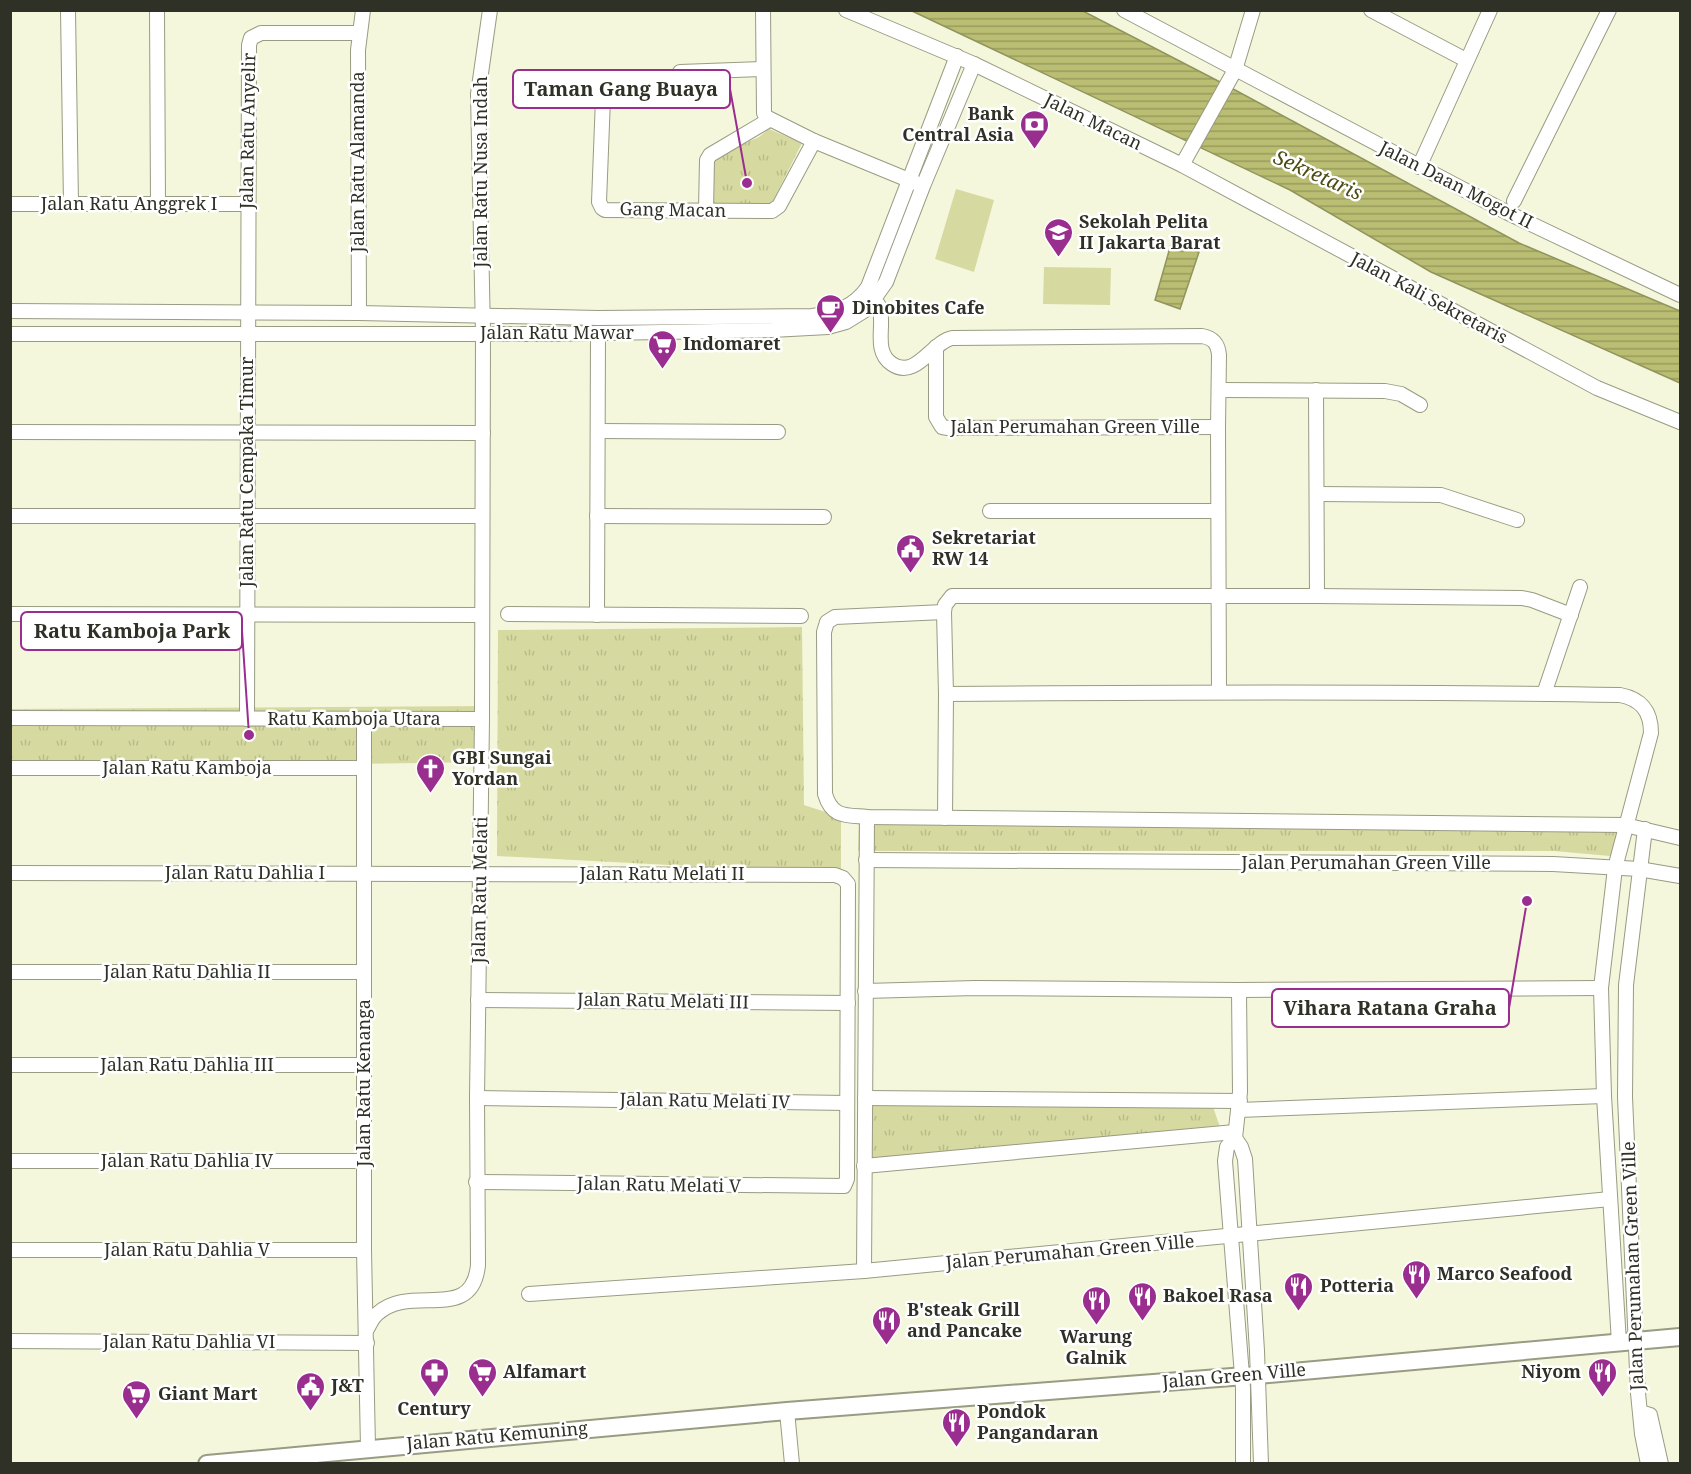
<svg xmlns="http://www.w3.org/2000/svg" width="1691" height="1474" viewBox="0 0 1691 1474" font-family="'Noto Serif',serif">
<defs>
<pattern id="grass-tufts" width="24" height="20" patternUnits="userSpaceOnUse" patternTransform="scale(1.5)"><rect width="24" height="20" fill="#d7daa0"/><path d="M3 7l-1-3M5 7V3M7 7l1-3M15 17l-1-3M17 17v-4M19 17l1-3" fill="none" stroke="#b9bc8a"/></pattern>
<pattern id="water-rules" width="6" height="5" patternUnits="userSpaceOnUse" patternTransform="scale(1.5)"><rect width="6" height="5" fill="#babe73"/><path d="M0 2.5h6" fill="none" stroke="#989b5e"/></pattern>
</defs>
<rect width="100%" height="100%" fill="#f4f7dc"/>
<!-- grass -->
<g fill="url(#grass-tufts)">
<path d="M769 129 802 143 771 205 711 206 712 160 716 156 759 137Z"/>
<path d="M802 627 804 805 841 817V874L497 856 498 630Z"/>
<path d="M488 706 486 762 11 769 10 709Z"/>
<path d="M859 817 1629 829 1621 857 1554 851H858Z"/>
<path d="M871 1100 1211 1101 1222 1133 870 1161Z"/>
</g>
<!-- pitch -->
<g fill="#d7daa0">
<path d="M956 189 994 200 974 272 935 259Z"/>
<path d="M1044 267 1111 268 1110 305 1043 304Z"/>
</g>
<!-- water -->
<g fill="url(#water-rules)" stroke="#91945c" stroke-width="1.5">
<path d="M912 11H1083L1222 83 1519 243 1680 311V383L1431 272 1290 190Z"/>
<path d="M1171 244 1199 252 1180 309 1155 300Z"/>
</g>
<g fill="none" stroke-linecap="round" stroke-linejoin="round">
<defs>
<g id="minor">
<path d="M68 10 71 204"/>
<path d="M157 10 158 204"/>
<path d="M763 10 764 113 766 117 814 141 916 183"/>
<path d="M846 10 974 64 1182 165 1597 388 1680 422"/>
<path d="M1124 10 1508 213 1680 295"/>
<path d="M1371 10 1466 60"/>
<path d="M680 72 762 69"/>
<path d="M603 98 599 202 602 208 605 210 772 211 779 206 814 141"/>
<path d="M1182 165 1235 70 1253 10"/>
<path d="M1419 167 1490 10"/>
<path d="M1514 201 1609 10"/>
<path d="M10 204H248"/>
<path d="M706 210 707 160 710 155 769 120"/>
<path d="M868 297C872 299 877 302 879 306 886 323 872 351 892 364 916 380 932 342 952 338L1202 336C1213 338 1218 343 1219 355L1218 427 1219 692"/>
<path d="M10 311 359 313 598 318 812 316C836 313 854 307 868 287L957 56"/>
<path d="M359 313 358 50 363 10"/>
<path d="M10 334H546L772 330 828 327 846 322 867 309 886 282 923 186 974 64"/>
<path d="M936 347V417L942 427 948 428 1218 427"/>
<path d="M1219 390 1385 391 1401 394 1420 405"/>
<path d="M1316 390 1317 596"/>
<path d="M598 431 778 432"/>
<path d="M10 432 483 433"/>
<path d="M1317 494 1441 495 1517 520"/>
<path d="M990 511H1218"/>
<path d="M10 516H482"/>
<path d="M597 516 824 517"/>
<path d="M944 612 835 617 827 622 824 632 825 794C832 818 846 815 867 817L1625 825 1680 838"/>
<path d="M10 614 482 615"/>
<path d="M508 614 801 616"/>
<path d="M597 615 598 333"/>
<path d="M946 694C1171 692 1395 691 1620 695 1641 699 1651 711 1651 733L1615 868 1601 988 1604 1096 1619 1343"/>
<path d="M1544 694 1580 587"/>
<path d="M10 718 482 719"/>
<path d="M247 719 249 45 251 38 261 33H359"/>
<path d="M364 719V1250L368 1448"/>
<path d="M10 768H364"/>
<path d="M945 818 946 694 944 612 945 605 952 596H1317L1522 598 1532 600 1571 615"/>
<path d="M1645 829 1626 985 1625 1097 1638 1393 1642 1434 1648 1464"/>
<path d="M866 860 1553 864 1639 869 1680 876"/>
<path d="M10 873 835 875 843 878 848 884 847 1179 844 1186 476 1182"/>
<path d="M10 972H364"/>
<path d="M1239 990 1240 1092 1235 1138 1241 1147 1245 1159 1257 1351 1261 1464"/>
<path d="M865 991 975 988 1239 990 1601 988"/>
<path d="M478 1000 848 1003"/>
<path d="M10 1065H364"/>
<path d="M477 1098 847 1103"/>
<path d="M865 1098 1240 1101"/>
<path d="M1239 1110 1604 1096"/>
<path d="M1235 1138 1227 1147 1225 1161 1243 1388V1464"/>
<path d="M10 1161H364"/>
<path d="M864 1166 1235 1132"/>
<path d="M10 1250H364"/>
<path d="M864 1271 867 817"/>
<path d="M529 1294 864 1271 1610 1199"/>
<path d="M367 1329C370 1324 372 1318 377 1314 411 1282 472 1325 478 1265L477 1098 482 719 483 333 478 94 490 10"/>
<path d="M10 1341 367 1343"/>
<path d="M787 1411 792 1464"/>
<path d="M1640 1412 1650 1415 1661 1464"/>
</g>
<path id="tertiary" d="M207 1464 787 1411 1258 1375 1680 1337"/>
</defs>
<!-- minor casing -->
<use href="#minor" stroke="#999b82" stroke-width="16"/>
<!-- tertiary casing -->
<use href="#tertiary" stroke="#999b82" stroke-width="20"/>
<!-- minor -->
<use href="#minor" stroke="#fff" stroke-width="14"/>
<!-- tertiary -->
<use href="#tertiary" stroke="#fff" stroke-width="16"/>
</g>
<!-- icons -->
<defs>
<symbol id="bank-pin" viewBox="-11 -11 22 30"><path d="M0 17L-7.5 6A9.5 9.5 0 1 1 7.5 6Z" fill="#9a2e8f" stroke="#fff"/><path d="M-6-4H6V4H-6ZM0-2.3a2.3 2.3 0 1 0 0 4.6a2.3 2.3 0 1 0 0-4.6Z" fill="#fff"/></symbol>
<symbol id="school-pin" viewBox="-11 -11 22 30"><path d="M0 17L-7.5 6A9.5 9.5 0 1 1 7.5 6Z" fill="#9a2e8f" stroke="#fff"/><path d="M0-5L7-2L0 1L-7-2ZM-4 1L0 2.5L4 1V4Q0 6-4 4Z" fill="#fff"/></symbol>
<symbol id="cafe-pin" viewBox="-11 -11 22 30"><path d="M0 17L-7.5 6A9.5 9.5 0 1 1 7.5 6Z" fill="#9a2e8f" stroke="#fff"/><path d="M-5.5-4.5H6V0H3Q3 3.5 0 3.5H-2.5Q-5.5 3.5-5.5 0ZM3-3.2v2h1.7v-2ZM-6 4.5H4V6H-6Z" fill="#fff"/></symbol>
<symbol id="supermarket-pin" viewBox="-11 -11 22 30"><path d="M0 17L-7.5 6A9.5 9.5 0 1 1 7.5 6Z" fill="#9a2e8f" stroke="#fff"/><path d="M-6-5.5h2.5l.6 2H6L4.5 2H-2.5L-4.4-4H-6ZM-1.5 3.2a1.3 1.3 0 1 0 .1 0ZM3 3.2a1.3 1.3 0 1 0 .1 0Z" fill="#fff"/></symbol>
<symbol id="civic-pin" viewBox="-11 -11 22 30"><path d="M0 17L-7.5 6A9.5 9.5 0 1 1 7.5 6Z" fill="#9a2e8f" stroke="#fff"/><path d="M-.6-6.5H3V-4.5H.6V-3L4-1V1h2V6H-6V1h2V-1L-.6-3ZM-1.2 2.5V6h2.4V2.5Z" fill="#fff"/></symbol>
<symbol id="church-pin" viewBox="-11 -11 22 30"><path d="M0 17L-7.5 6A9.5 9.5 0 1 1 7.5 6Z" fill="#9a2e8f" stroke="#fff"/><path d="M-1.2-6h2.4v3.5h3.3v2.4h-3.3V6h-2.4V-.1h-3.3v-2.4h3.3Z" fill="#fff"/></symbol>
<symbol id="restaurant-pin" viewBox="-11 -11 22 30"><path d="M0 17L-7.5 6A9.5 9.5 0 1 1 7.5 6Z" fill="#9a2e8f" stroke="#fff"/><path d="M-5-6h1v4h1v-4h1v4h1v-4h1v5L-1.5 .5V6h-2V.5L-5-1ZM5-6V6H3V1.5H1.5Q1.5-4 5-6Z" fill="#fff"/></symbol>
<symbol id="pharmacy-pin" viewBox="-11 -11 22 30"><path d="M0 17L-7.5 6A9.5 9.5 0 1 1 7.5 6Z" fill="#9a2e8f" stroke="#fff"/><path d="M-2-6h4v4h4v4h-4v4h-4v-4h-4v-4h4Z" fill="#fff"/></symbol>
</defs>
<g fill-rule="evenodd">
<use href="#bank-pin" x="1018" y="108" width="33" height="45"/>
<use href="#school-pin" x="1042" y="216" width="33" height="45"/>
<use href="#cafe-pin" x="814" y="292" width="33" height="45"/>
<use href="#supermarket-pin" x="646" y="328" width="33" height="45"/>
<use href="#civic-pin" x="894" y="532" width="33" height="45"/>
<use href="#church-pin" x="414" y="752" width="33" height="45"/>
<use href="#restaurant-pin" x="1400" y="1258" width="33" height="45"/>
<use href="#restaurant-pin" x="1282" y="1270" width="33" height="45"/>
<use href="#restaurant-pin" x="1126" y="1280" width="33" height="45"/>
<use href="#restaurant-pin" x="1080" y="1284" width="33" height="45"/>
<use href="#restaurant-pin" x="870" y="1304" width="33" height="45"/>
<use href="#pharmacy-pin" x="418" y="1356" width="33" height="45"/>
<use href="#supermarket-pin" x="466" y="1356" width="33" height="45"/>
<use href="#restaurant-pin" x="1586" y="1356" width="33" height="45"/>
<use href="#civic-pin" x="294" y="1370" width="33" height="45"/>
<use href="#supermarket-pin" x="120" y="1378" width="33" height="45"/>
<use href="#restaurant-pin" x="940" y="1406" width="33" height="45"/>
</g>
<g text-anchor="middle" stroke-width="5" stroke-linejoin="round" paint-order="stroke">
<!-- poi labels -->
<g font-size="18" font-weight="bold" fill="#303126" stroke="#fff" text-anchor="start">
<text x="1014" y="120" text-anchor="end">Bank<tspan x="1014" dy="21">Central Asia</tspan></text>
<text x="1079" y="228">Sekolah Pelita<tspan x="1079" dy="21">II Jakarta Barat</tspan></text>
<text x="852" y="314">Dinobites Cafe</text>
<text x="683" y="350">Indomaret</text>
<text x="932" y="544">Sekretariat<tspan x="932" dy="21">RW 14</tspan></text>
<text x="452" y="764">GBI Sungai<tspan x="452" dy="21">Yordan</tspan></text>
<text x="1437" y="1280">Marco Seafood</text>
<text x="1320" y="1292">Potteria</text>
<text x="1163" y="1302">Bakoel Rasa</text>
<text x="907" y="1316">B'steak Grill<tspan x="907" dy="21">and Pancake</tspan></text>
<text x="1096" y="1343" text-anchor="middle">Warung<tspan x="1096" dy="21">Galnik</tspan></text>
<text x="503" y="1378">Alfamart</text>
<text x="1581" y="1378" text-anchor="end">Niyom</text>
<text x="331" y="1392">J&amp;T</text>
<text x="158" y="1400">Giant Mart</text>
<text x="434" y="1415" text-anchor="middle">Century</text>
<text x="977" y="1418">Pondok<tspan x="977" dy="21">Pangandaran</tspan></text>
</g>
<!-- street labels -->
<g font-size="18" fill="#303126" stroke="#fff">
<text transform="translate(1093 122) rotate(26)" y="6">Jalan Macan</text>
<text transform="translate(248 131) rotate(-89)" y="6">Jalan Ratu Anyelir</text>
<text transform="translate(358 162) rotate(-90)" y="6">Jalan Ratu Alamanda</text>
<text transform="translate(481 172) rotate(-90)" y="6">Jalan Ratu Nusa Indah</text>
<text transform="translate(1456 185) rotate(27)" y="6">Jalan Daan Mogot II</text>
<text x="129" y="210">Jalan Ratu Anggrek I</text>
<text transform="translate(673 210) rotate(1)" y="6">Gang Macan</text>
<text transform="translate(1429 298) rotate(28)" y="6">Jalan Kali Sekretaris</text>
<text x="557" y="339">Jalan Ratu Mawar</text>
<text x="1075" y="433">Jalan Perumahan Green Ville</text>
<text transform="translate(247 472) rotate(-90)" y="6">Jalan Ratu Cempaka Timur</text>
<text x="354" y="725">Ratu Kamboja Utara</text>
<text x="187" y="774">Jalan Ratu Kamboja</text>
<text x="1366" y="869">Jalan Perumahan Green Ville</text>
<text x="245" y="879">Jalan Ratu Dahlia I</text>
<text x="662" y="880">Jalan Ratu Melati II</text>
<text transform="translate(480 890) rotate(-89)" y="6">Jalan Ratu Melati</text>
<text x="187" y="978">Jalan Ratu Dahlia II</text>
<text transform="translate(663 1001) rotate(1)" y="6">Jalan Ratu Melati III</text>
<text x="187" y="1071">Jalan Ratu Dahlia III</text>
<text transform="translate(364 1083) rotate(-90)" y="6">Jalan Ratu Kenanga</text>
<text transform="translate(705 1101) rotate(1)" y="6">Jalan Ratu Melati IV</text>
<text x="187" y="1167">Jalan Ratu Dahlia IV</text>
<text transform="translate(659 1185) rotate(1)" y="6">Jalan Ratu Melati V</text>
<text x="187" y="1256">Jalan Ratu Dahlia V</text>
<text transform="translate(1070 1252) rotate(-5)" y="6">Jalan Perumahan Green Ville</text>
<text transform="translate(1633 1266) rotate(-92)" y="6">Jalan Perumahan Green Ville</text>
<text x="189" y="1348">Jalan Ratu Dahlia VI</text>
<text transform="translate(1234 1376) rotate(-5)" y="6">Jalan Green Ville</text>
<text transform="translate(497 1436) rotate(-5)" y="6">Jalan Ratu Kemuning</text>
</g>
<!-- water labels -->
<g font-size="20" font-style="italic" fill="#4b4c13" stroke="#fff">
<text transform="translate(1318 175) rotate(24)" y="7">Sekretaris</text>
</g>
</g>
<!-- callouts -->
<path fill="none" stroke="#9a2e8f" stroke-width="2" d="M747 183L730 89M249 735L242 631M1527 901L1509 1008"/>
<g fill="#9a2e8f" stroke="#fff" stroke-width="2">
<circle cx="747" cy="183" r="6"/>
<circle cx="249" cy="735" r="6"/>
<circle cx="1527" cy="901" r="6"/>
</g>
<g fill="#fff" stroke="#9a2e8f" stroke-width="2">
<rect x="513" y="70" width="217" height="38" rx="6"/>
<rect x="21" y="612" width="221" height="38" rx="6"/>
<rect x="1272" y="989" width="237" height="38" rx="6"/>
</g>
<g font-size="20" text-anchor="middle" font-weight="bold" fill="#303126">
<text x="621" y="96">Taman Gang Buaya</text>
<text x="132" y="638">Ratu Kamboja Park</text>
<text x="1390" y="1015">Vihara Ratana Graha</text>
</g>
<!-- border -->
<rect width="1691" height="1474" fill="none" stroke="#303126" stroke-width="24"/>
</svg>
